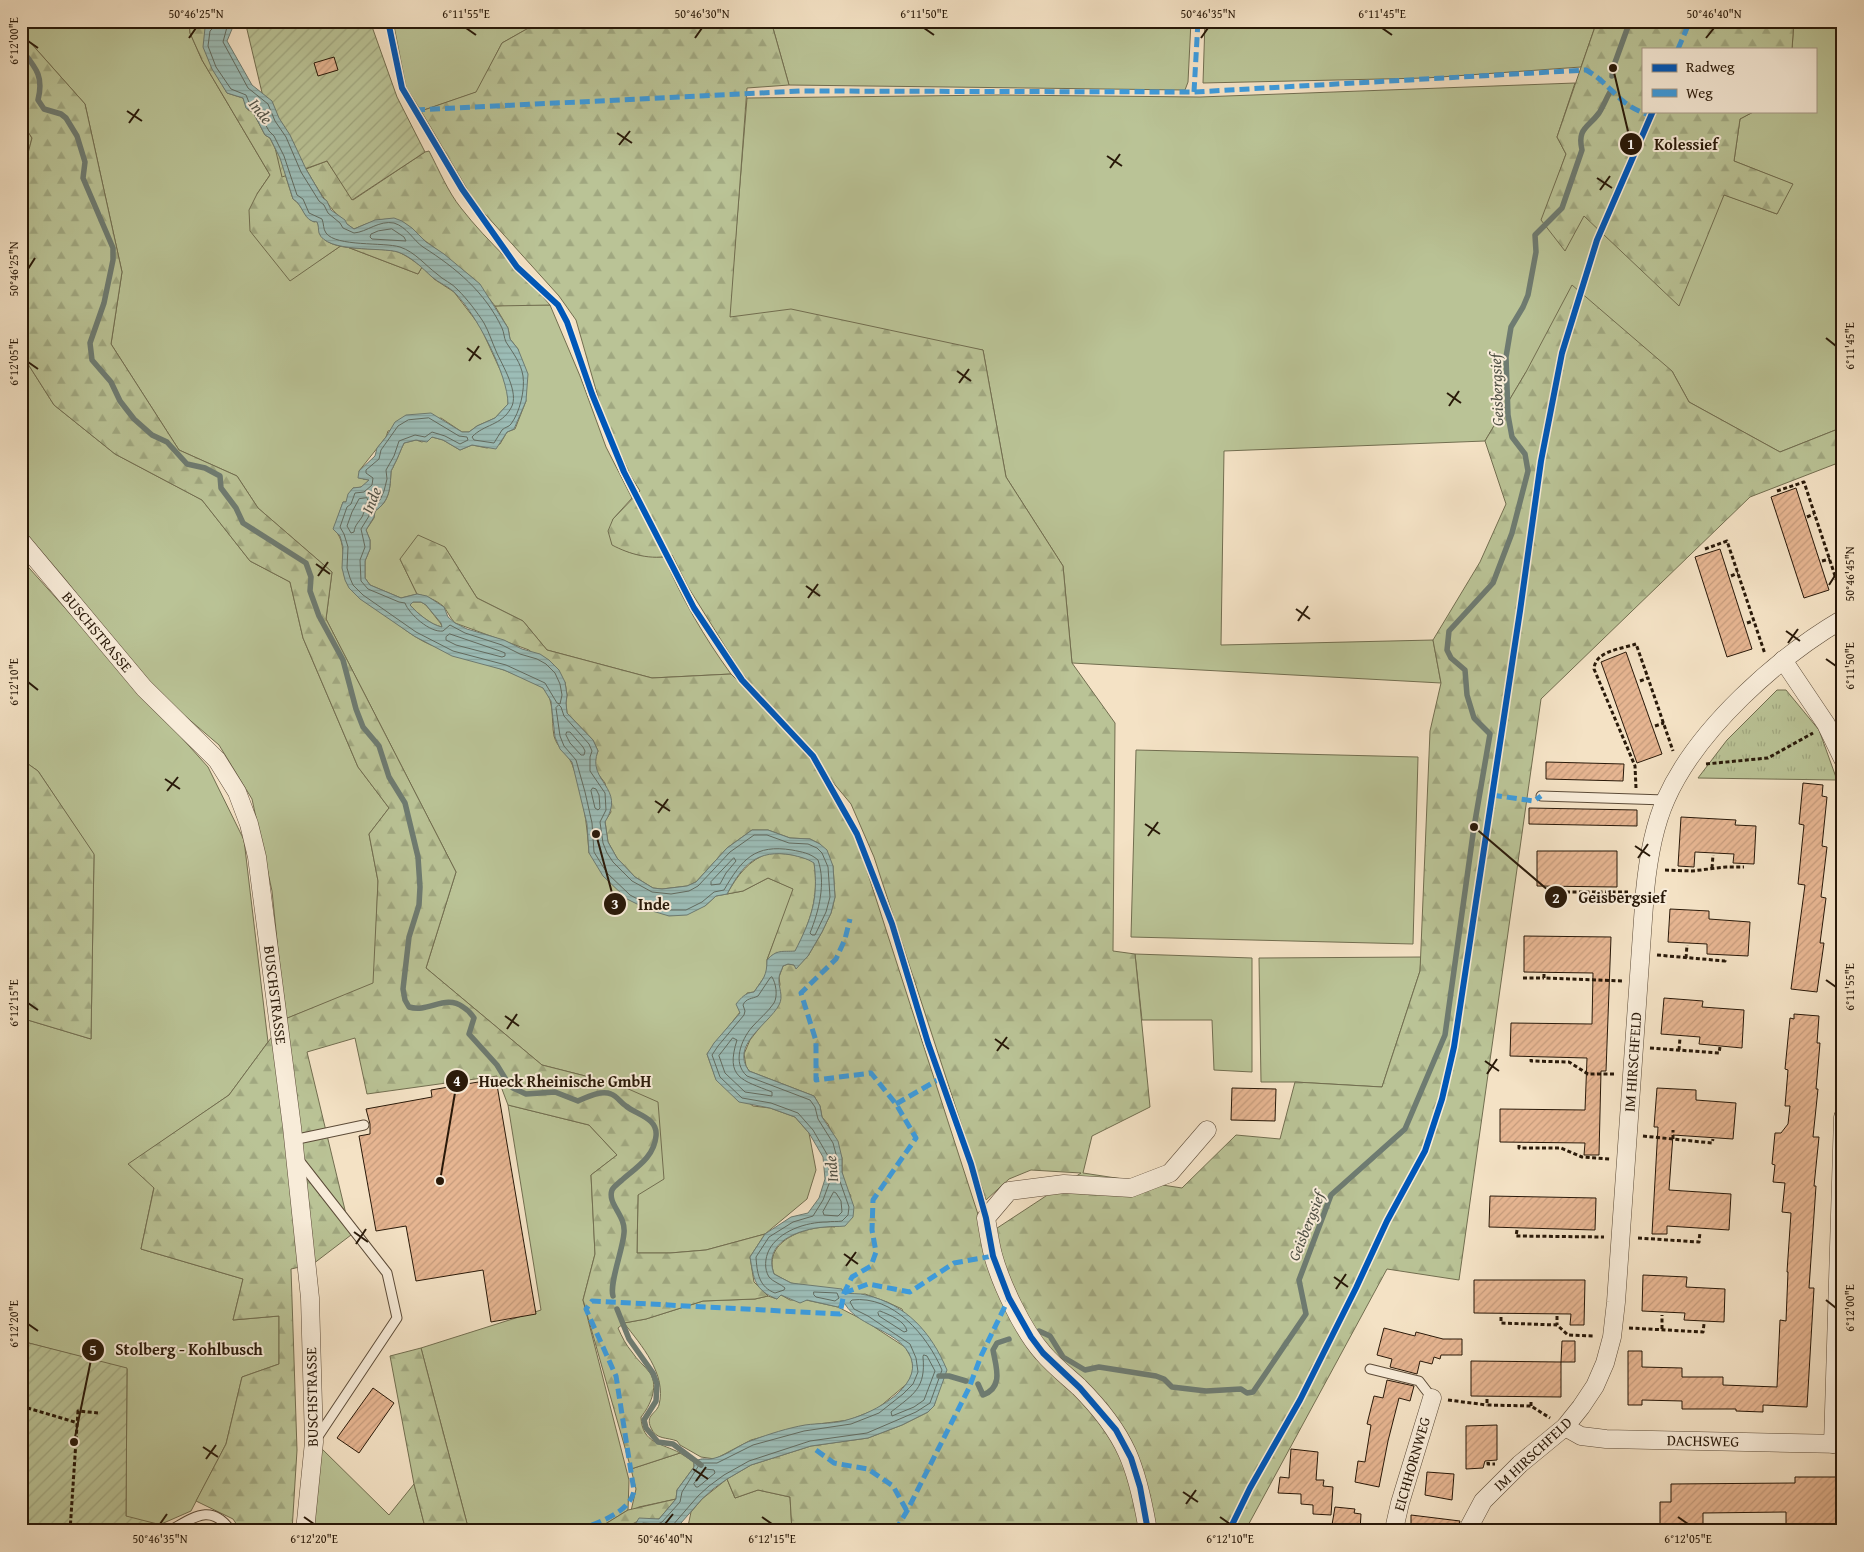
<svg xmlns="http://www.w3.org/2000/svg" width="1864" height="1552" viewBox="0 0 1864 1552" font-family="'Gentium Book Plus',serif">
<defs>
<pattern id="forest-firs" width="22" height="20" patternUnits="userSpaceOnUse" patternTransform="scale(1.25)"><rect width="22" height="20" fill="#bac396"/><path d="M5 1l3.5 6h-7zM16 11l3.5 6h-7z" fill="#a0a780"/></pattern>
<pattern id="park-tufts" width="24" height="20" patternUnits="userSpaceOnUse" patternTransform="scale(1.25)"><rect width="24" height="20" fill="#bac396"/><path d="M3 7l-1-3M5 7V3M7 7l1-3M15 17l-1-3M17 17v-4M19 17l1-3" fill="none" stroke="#a0a780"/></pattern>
<pattern id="garden-furrows" width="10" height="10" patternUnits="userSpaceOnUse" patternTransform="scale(1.25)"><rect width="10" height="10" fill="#bac396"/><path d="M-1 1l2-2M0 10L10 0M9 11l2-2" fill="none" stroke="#a0a780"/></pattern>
<pattern id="water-rules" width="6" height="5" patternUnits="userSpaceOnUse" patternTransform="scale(1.25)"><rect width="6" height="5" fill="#9cbdb7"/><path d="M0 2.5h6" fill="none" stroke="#86a29c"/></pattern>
<pattern id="building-hatch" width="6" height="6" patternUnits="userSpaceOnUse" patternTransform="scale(1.25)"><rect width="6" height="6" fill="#e6b591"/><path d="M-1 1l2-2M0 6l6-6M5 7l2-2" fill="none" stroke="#c59b7c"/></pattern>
</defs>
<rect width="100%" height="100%" fill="#f4e2c5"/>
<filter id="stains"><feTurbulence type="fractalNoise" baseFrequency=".004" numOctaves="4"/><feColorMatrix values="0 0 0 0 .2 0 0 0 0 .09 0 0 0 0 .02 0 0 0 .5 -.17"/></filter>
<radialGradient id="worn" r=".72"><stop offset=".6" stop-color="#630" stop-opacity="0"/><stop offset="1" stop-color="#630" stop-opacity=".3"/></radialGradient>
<!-- grass -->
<g fill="#bac396" stroke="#726e50">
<path d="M21 21H189L190 33 202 60 270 175 257 194 320 260 342 245 418 274 422 267 434 279 454 292 480 326 502 374 508 393V404L495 418 477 426 469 432H462L441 418 388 431 386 437 359 471 363 479 369 480C365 487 360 488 353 488 349 493 349 497 346 502H343L334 529C354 550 329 576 361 599 367 604 374 607 380 611 397 623 412 637 431 645 464 658 499 666 530 681 534 683 541 685 544 689 555 701 551 720 554 736 557 748 568 754 572 764 583 792 587 824 589 853L705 906 716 896 743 891 768 878 794 889 767 960V973L754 992 747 993 740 1012 707 1054 716 1079 753 1106 770 1108 795 1117 809 1133 816 1170 807 1199 765 1234 706 1250 670 1253H637L638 1195 617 1084 542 1065 426 968 456 872 326 619 332 572 258 508 237 476 179 450 111 344 122 272 85 104 21 32Z"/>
<path d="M393 21H541L502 43 477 92 421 111 406 87Z"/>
<path d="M771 21H1191L1188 82 1185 90 789 85Z"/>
<path d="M1205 21H1597L1581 67 1426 78 1203 83Z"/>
<path d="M1794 21H1843V427L1780 452 1689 402 1672 371 1526 372 1485 441 1224 451 1221 645 1433 640 1441 683 1072 663 1063 566 1006 477 983 350 729 317 747 98 999 95 1200 97 1575 83 1557 137 1566 154 1542 221 1725 195 1777 214 1792 184 1734 161 1740 119 1755 111H1815V49H1792Z"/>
<path d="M21 121 32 138 21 180Z"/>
<path d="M510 305H550L580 376 606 447 632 498 613 519 612 544C628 554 645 557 664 557 682 599 704 637 731 674L652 678 547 650 523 621 477 598 445 547 400 559 417 594 401 598 370 585 365 578V561L370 549V540L366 530 374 518 375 511C390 501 390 488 391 472 391 470 393 468 394 465 398 458 400 451 404 443L416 440 422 442 432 437 443 440 460 450 472 445 487 448 500 444 507 432 515 429 526 401 518 349 510 339 508 328 495 306Z"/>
<path d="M21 353 54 405 115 454 202 500 250 561 290 582 303 638 358 767 389 808 369 834 378 881 374 984 285 1019 272 891 252 799 219 745 150 686 65 579 21 527Z"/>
<path d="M21 559 208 767 244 840 268 1042 229 1095 129 1164 154 1187 141 1249 243 1279 233 1320 279 1316V1364L242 1377 226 1444 191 1511 159 1525 126 1517 127 1369 21 1341V1018L91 1039 94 855 38 771 21 759Z"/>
<path d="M413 602H421L426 605 441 624 442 627C431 625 417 613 410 605Z"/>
<path d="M1136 750 1418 757 1413 944 1131 937Z"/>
<path d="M1135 954 1252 958V1072L1214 1070 1212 1020H1142Z"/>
<path d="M1421 957 1420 971 1382 1087 1295 1082H1261L1259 958Z"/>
<path d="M508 1105 589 1125 617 1155 591 1175 595 1254 583 1300 629 1480 628 1510 594 1531H469L421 1348 541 1310Z"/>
<path d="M781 1295 790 1300H806L838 1307 865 1321 905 1347 912 1359 913 1371 909 1382 877 1409 849 1420 803 1426 751 1440 715 1459 701 1457 680 1445 677 1441C667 1437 656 1440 651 1428 645 1415 656 1414 659 1405 667 1374 641 1345 624 1323L646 1319 703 1301 755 1299 768 1296 777 1299Z"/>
<path d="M319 1446 389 1515 414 1484 426 1531H310Z"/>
<path d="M680 1453 694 1462V1467L677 1490 676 1499 639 1507 631 1511 636 1489 631 1469Z"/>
<path d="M727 1479 735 1498 758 1490 790 1497 792 1531H687L691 1512 702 1499Z"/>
</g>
<!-- forest -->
<g fill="url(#forest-firs)" stroke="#726e50">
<path d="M189 21H212L223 86 227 93 243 98 248 110 253 112 265 135 270 138 280 158 293 199C303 205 303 217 314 222L317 221C320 228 318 234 324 239 340 253 379 246 398 252 406 255 415 262 422 267L418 274 342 245 290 281 250 231 249 210 257 194 270 175 202 60 190 33Z"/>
<path d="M541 21H771L789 85 747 88 730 317 791 309 983 350 1006 477 1063 566 1072 663 1115 723 1113 951 1135 954 1150 1107 1092 1136 1083 1173 1182 1188 1236 1135 1280 1139 1295 1082 1382 1087 1420 971 1430 731 1441 683 1433 640 1480 562 1506 504 1485 441 1526 372 1572 285 1672 371 1689 402 1780 452 1843 427V461L1750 497 1541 699 1459 1280 1387 1269 1245 1531H792L790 1497 758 1490 735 1498 727 1479 751 1465 811 1446 868 1438 902 1425 928 1412 934 1406 936 1399 902 1309 887 1302 865 1294 853 1295 791 1283 774 1274C762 1240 808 1225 835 1227L851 1196 845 1186 842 1172V1158L828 1124 822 1117 820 1106 814 1096 749 1071 746 1066 744 1054 750 1040 764 1022 780 985 779 977 783 966 788 964 794 965 796 968 808 956 822 932 831 913 835 897 833 866 820 844 810 839 790 838 768 830H752L727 848 696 882 687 886 662 889 653 888 635 877 617 858 608 842 605 821 611 812 605 783 595 770V758L598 751 593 740 567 713 566 703 567 695 565 682 529 650 455 623C450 618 447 610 443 606 436 600 426 596 417 594L400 559 418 535 445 547 477 598 523 621 547 650 652 678 731 674 772 715 816 766 848 812 985 1236 1081 1173 1031 1170 1009 1179 986 1200 874 857 851 804 741 672 688 587 672 555C652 561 629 554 612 545L608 531 613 519 640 491 630 475 602 411 576 320 559 296 476 204 421 111 476 92 502 43Z"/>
<path d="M1597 21H1794L1792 49H1643V111H1755L1740 119 1734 161 1793 184 1777 214 1724 195 1679 306 1584 216 1565 251 1541 220 1566 154 1557 137Z"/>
<path d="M21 32 85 104 122 272 111 344 179 450 237 476 258 508 332 572 326 619 456 872 426 968 542 1065 617 1084 658 1102 664 1179 638 1195 637 1253H670L706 1250 765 1234 750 1257 754 1282 768 1296 755 1299 703 1301 646 1319 624 1323 618 1328C622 1337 626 1345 632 1352 637 1360 645 1366 650 1373 659 1387 650 1406 641 1417 642 1444 662 1443 680 1453L631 1469 583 1300 595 1254 591 1175 617 1155 589 1125 508 1105 497 1076 367 1094 355 1038 307 1052 351 1235 313 1264 291 1269 297 1450 292 1531H241L233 1519 196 1501 226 1444 242 1377 279 1364V1316L233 1320 243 1279 141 1249 154 1188 128 1164 229 1095 285 1019 373 983 378 881 369 834 389 808 358 767 303 638 290 582 250 561 202 500 115 454 54 405 21 353V180L32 138 21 121Z"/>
<path d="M429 151C439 170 448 192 461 208 488 243 522 271 550 305L495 306 474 279 431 245C424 241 419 235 413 230 394 212 375 220 354 229 334 217 318 190 306 169L327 161 353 200 425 152Z"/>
<path d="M21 759 38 771 94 854 91 1039 21 1018Z"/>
<path d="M770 853C785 853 800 855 814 862 819 898 811 920 795 952 783 952 776 950 767 960L793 889 768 878 743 891 727 894C737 876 749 859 770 853Z"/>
<path d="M421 1348 469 1531H426L414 1484 390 1356Z"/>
<path d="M676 1499 659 1519 638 1521 619 1531H594L628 1510Z"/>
</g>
<!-- park -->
<path fill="url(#park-tufts)" stroke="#726e50" d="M1777 690H1786L1819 730 1837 780 1698 778 1727 740Z"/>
<!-- garden -->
<g fill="url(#garden-furrows)" stroke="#726e50">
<path d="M245 21H370L397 97 425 152 352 200 327 161 282 177Z"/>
<path d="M21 1341 127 1368 126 1516 185 1531H21Z"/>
</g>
<!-- water -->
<path fill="url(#water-rules)" stroke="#6e7b71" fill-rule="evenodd" d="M212 21H231L232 29 227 41 252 85 272 101 279 118 290 135 306 169 323 198 327 201 331 210 345 220 347 224 354 229 375 220 394 218 402 221 412 228 426 242 444 254 480 284 508 328 510 339 518 349 528 374 526 401 514 429 507 432 496 449 472 445 460 450 443 440 432 437 427 442 416 440 404 443C400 451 398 458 394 465 393 468 391 470 391 472 390 488 390 501 375 511L374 517 366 530 370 540V549L365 561V578L370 585 401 598 417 594 427 596 444 607 448 617 455 623 467 629 504 640 522 649 540 654 549 660 559 670 565 682 567 695 566 703 567 713 593 740 598 751C586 782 627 787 605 822L608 842 617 858 635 877 653 888 662 889 687 886 696 882 727 848 752 830H768L790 838 810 839 820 844 827 850 833 866 835 897 831 913 822 932 808 956 796 969 794 965 788 964 783 966C782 970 779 974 779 978 778 987 784 996 779 1005 768 1025 730 1045 749 1071L814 1096 820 1106 822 1117 838 1141 842 1158V1172L854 1207 853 1217 845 1226C838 1227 832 1226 825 1227 799 1229 762 1242 774 1274L791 1283 842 1289 843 1293C851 1294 859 1293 866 1295 907 1305 931 1332 947 1370L934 1406 928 1412 902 1425 868 1438 811 1446 751 1465 727 1479 713 1489 702 1499 674 1531H619L636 1523 639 1518 659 1519 676 1499 677 1490 694 1467V1462C704 1456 706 1461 715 1458 728 1455 740 1444 753 1440 769 1434 788 1428 805 1425 819 1423 836 1424 850 1419 873 1413 922 1387 911 1358 901 1330 859 1328 845 1304L841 1303 838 1307 807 1300 800 1303 781 1295 777 1299C754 1290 754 1279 750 1257L765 1234 791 1217 808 1213 819 1198 825 1179 823 1157 809 1133 795 1117 770 1108 739 1102 716 1080 707 1054 714 1043 740 1013 736 1004C742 997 745 993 754 992 763 979 767 976 767 960 777 949 782 952 795 951 811 920 819 898 814 863 806 858 800 857 792 855 757 849 743 864 727 894L716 896 705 906 687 915 669 916 649 910 627 899 603 876 589 853 587 824 572 762 560 749 555 737 551 701 543 688 504 670 452 656 414 636 360 599 349 588 345 580 342 568 343 547 340 536 333 529 343 502H346L348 494 353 488 361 487 369 480 358 478 359 471 375 456 377 448 386 437 395 422 406 415 431 413 462 432H469L477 426 495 418 508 404C508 375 476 313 454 292 448 286 439 283 432 277 422 268 412 257 398 252 382 247 326 253 319 233 318 229 319 226 317 222 303 222 304 205 293 199L280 158 270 138 265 135 253 112 246 108 243 98 227 93 212 69 203 47 205 28ZM413 602H421L426 605 441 623 442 627C431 625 417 613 410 605Z"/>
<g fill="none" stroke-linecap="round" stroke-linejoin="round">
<!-- shore -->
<g stroke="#626b60" stroke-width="1">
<path d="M216 21 215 26 210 31 208 46 216 67 231 89 246 95 250 105 257 109 269 131 274 136 284 156 297 195 303 199 309 213 322 219C324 224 323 229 326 233 336 247 384 242 400 247 415 252 425 265 437 274 443 280 452 283 458 290 467 299 477 312 484 323 489 332 492 342 496 351 502 365 520 393 511 408 501 426 484 424 472 437L474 440 494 443C497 439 499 434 502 430 505 427 509 427 511 424 520 412 525 390 523 376 521 363 513 353 506 342 504 338 504 332 502 328 485 292 456 268 423 247 413 240 407 227 394 223 379 220 367 232 354 233L343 228 340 223 328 213 324 205 319 201 301 172 286 137 275 121 268 104 248 88 223 42 227 27 226 21"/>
<path d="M392 229 404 237 406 241 372 239 370 237 371 234 378 231Z"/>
<path d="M429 418 459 436 467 437 468 440 460 444 445 436 432 432 425 437 415 435 399 441 394 456 386 470 387 479 384 491 380 500 370 508 369 516 361 529 365 547 360 560 361 581 368 589 399 602 405 603C409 614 430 633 443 631L450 625 465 633 502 645 520 654 537 659 546 664 555 673 560 684 562 695 560 704 557 703 545 683 506 665 453 651 416 632 363 595 353 585 350 578 347 568 348 547 344 534 340 527 347 507 351 504 355 493 364 492 372 485 373 478 366 473V470L379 459 381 450 398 426 408 420Z"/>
<path d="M367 498 368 501C364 506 365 511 362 517 358 523 355 525 354 532L351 533 347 526 352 512 359 499Z"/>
<path d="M450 634 500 651 505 653V656L502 657 456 645 446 640V637Z"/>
<path d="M559 705 561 707 564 716 589 744 592 751 590 757V771L605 793 606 810 600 822 603 843 607 853 613 862 632 881 652 892 671 894 689 891 698 886 730 852 754 835H767L789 843 808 844 817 848 822 853 828 867 830 897 826 912 815 935H812L810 933C819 911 826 883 818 860 810 853 802 852 792 850 755 844 742 859 724 890L714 892 702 902 686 910H669L651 906 630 895 607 873 594 852 592 823 585 792 576 760 564 746 560 736 556 708Z"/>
<path d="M567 732H570L583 747 585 751 584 755H581L570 743 566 735Z"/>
<path d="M593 788 596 789 599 795 600 808 598 810 595 808 591 791Z"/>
<path d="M734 858 736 861 726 873 720 884 711 885V882Z"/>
<path d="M772 977C776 983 778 996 774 1003 768 1012 759 1019 752 1027 741 1040 732 1063 747 1076L810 1100 815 1107 818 1119 833 1143 837 1158V1173L849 1207 848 1215 842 1221C837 1222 832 1221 827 1222 806 1222 779 1231 769 1250 765 1258 764 1269 769 1277 773 1282 781 1284 785 1288L784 1290 775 1293C759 1287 757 1273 756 1257L769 1237 793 1222 813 1216 823 1200 830 1181 828 1156 813 1130 798 1113 771 1103 742 1098 720 1077 712 1055 718 1046 744 1015 745 1011 743 1005C746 998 752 999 758 996L770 978Z"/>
<path d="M733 1038 737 1040C725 1078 742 1080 772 1092V1096L745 1092 725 1073 719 1056Z"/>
<path d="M834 1192 836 1193 841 1201 842 1212 838 1216 824 1215 823 1212Z"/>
<path d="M814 1292 837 1293 839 1298 835 1301 816 1297 814 1295Z"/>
<path d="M880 1311C890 1315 905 1321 907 1331L904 1332 879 1316 878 1313Z"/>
<path d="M924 1355 927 1356 935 1371 924 1400 914 1407 892 1416 891 1412C914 1394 926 1388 923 1357Z"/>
<path d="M705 1469 714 1470 715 1473 698 1487H696L694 1484Z"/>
<path d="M630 1531 643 1523 658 1524 662 1522 680 1502 682 1492 699 1465 703 1463H717L753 1445 804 1431 851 1424 879 1413 903 1394 913 1384 918 1372 916 1358 910 1344 868 1316 854 1309 850 1302 852 1300C893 1295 927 1335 942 1370L930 1403 916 1412 867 1433 810 1441 749 1461 724 1475 709 1486 698 1496 672 1526 671 1531"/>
</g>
<!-- stream -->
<g stroke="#6e7b71" stroke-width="5.5">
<path d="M21 49C36 68 44 76 38 100L44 109 61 114 66 118 77 136 85 162 83 178 113 248V260L104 303 90 343 92 360 111 382 120 401 134 419 152 435 167 442 187 464 205 468 220 476 221 488 236 508 243 523 306 563 311 577 310 591 319 616 343 660 356 709 363 727 379 746 389 777 405 803 418 857 420 887 419 905 409 937 403 989 405 1000 409 1007C429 1013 445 994 463 1007 468 1010 471 1013 474 1018L469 1034 497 1065 508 1083 513 1088 526 1094 555 1092 578 1101C587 1097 601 1090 611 1094 617 1096 621 1103 626 1106 637 1115 658 1118 656 1136 654 1157 637 1167 622 1180 619 1183 614 1186 612 1190 607 1204 626 1215 624 1233 623 1249 609 1284 613 1296"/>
<path d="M1612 76 1613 68 1630 21"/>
<path d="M617 1309 629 1339 653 1373 657 1384 656 1401 644 1420 646 1428 658 1442 673 1444 701 1465"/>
<path d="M1039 1331 1050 1336 1063 1357 1085 1370 1099 1367 1156 1376 1164 1379 1172 1387 1206 1391 1241 1389 1247 1393 1253 1392 1306 1314 1299 1280 1331 1195 1405 1129 1445 1035 1474 827 1490 734 1474 718 1467 695 1465 670 1451 658 1447 650 1449 631 1493 583 1512 533 1528 471 1525 454 1512 437 1508 415 1506 357 1511 327 1523 307 1528 295 1536 252 1535 235 1562 208 1582 150C1577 128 1588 128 1599 113 1603 107 1606 99 1610 92"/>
<path d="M939 1376H949L966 1381"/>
<path d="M978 1384 983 1395C1004 1387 996 1367 993 1350L997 1343 1009 1339"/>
</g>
</g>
<!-- building -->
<g fill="url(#building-hatch)" stroke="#291909">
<path d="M334 57 338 70 318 76 314 63Z"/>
<path d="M1796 488 1829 590 1804 598 1771 497Z"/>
<path d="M1720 549 1752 649 1727 657 1695 557Z"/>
<path d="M1626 652 1662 754 1637 763 1601 662Z"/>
<path d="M1546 762 1624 764 1623 781 1546 779Z"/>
<path d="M1803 783 1823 785 1822 796 1827 797 1822 846 1827 847 1821 897 1826 898 1820 943H1824L1817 992 1791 989 1805 885 1798 884 1804 825 1799 824Z"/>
<path d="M1529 808 1637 810V826L1529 824Z"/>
<path d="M1681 817 1736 820 1735 825 1756 826 1754 864 1733 863 1734 854 1695 852 1694 867 1678 866Z"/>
<path d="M1537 851H1617V887L1537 886Z"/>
<path d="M1670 909 1709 911V919L1750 922 1748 956 1707 954V944L1668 942Z"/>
<path d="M1524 936 1611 937 1606 1071H1601L1599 1155H1584L1585 1143 1500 1142V1109L1585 1110 1587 1058 1510 1056 1511 1023 1592 1024 1593 973 1524 972Z"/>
<path d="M1664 998 1703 1001 1702 1007 1744 1010 1742 1048 1699 1044 1700 1037 1661 1034Z"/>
<path d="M1794 1014 1819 1016 1817 1043H1820L1816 1089H1818L1813 1137H1819L1814 1186H1816L1809 1288H1814L1807 1407 1763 1405V1412L1736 1411V1409H1682V1401L1642 1400V1405H1628V1351H1642V1367L1682 1368V1377H1723V1385L1777 1387 1780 1320 1786 1321 1788 1272H1787L1791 1213 1782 1212 1785 1183 1773 1182 1775 1165 1772 1164 1775 1133H1781L1788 1124 1790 1106H1785L1788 1070 1785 1069 1790 1018 1794 1019Z"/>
<path d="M496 1079 536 1314 491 1322 483 1270 416 1281 406 1226 376 1231 359 1136 370 1134V1124L366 1109 432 1097 431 1090Z"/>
<path d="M1232 1088 1276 1089 1275 1121 1231 1120Z"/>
<path d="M1657 1088 1696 1090V1100L1736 1103 1733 1139 1673 1135 1669 1190 1731 1194 1729 1230 1667 1226V1234H1652L1658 1127H1654Z"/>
<path d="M1490 1196 1596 1198 1595 1230 1489 1227Z"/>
<path d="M1643 1275 1687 1277 1686 1287 1725 1289 1724 1322 1684 1320 1685 1313 1642 1311Z"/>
<path d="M1474 1280H1585L1584 1325H1570L1571 1314 1474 1313Z"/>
<path d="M1384 1328 1415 1336 1416 1332 1443 1339H1462V1355H1441L1440 1359 1434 1357 1432 1364 1420 1361 1417 1374 1390 1367 1392 1359 1377 1355Z"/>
<path d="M1562 1341H1575V1362H1561Z"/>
<path d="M1471 1361 1561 1362V1397L1471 1396Z"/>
<path d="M1387 1380 1414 1386 1410 1401 1399 1398 1388 1441 1379 1487 1355 1482 1358 1461 1365 1462 1371 1425 1367 1424 1374 1396 1383 1398Z"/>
<path d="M373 1388 394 1403 359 1453 337 1438Z"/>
<path d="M1497 1425V1460L1485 1461 1483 1468 1466 1469V1426Z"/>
<path d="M1291 1449 1318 1452 1316 1480H1324L1323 1486 1333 1487 1331 1515 1313 1514V1505L1301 1504V1494L1278 1493 1280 1477 1289 1478Z"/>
<path d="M1427 1472 1454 1474 1452 1500 1425 1495Z"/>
<path d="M1795 1477H1843L1842 1531H1786V1512L1703 1513V1524H1660V1502H1671V1484L1795 1483Z"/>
<path d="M1335 1507 1355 1509 1354 1513 1361 1514 1360 1531H1331Z"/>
<path d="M1411 1515 1460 1521 1456 1531H1411Z"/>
</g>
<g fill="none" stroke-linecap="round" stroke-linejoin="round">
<defs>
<g id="lane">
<path d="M1541 796 1665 800"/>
<path d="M293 1140 364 1125"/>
<path d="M298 1159 387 1273 397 1318 317 1438"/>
<path d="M1370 1369 1419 1381 1432 1398"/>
<path d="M169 1531C193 1518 211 1502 231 1531"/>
</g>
<g id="street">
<path d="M21 541 144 688 217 760 237 792 249 824 257 857 292 1127 310 1298 314 1442 305 1531"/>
<path d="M1783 660 1826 724 1843 759"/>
<path d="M1565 1427 1581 1436 1606 1439 1843 1444"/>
<path d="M1833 1444 1843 1117"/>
<path d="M1148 1531C1137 1466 1126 1434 1079 1387 1067 1376 1053 1365 1043 1353 1023 1331 1001 1284 993 1255 990 1243 988 1230 986 1218L1009 1191 1064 1184 1131 1188 1170 1173 1207 1130"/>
<path d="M1395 1531V1525L1400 1503 1432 1398"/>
<path d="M1467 1531 1483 1501 1520 1464 1565 1427 1581 1407 1595 1386 1605 1363 1612 1337 1616 1302 1645 891C1648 860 1653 828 1666 799 1697 729 1778 657 1843 619"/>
</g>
</defs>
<!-- lane casing -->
<use href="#lane" stroke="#5c4b38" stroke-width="11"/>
<!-- street casing -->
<use href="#street" stroke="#5c4b38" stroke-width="19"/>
<!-- path -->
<g stroke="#291909" stroke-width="3" stroke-dasharray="4 2.5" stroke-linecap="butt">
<path d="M1777 491 1804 482 1843 600"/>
<path d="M1807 517 1814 514"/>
<path d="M1705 549 1727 541 1765 654"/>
<path d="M1822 561 1830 559"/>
<path d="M1731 576 1738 573"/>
<path d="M1747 623 1753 621"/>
<path d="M1640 681 1648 678 1673 751"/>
<path d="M1655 726 1664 723"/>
<path d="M1706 764 1768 758 1813 733"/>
<path d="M1636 788 1635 766 1594 669C1595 651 1621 649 1636 644L1648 678"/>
<path d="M1712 868 1713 855"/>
<path d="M1665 870 1692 871 1726 867H1744"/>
<path d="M1557 888V892H1628"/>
<path d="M1657 955 1725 961V958"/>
<path d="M1686 958 1687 945"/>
<path d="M1544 974V978L1622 981"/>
<path d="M1523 978H1544"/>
<path d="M1650 1048 1719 1053 1720 1047"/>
<path d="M1679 1050 1680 1038"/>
<path d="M1531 1059V1061L1569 1062 1588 1074H1616"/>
<path d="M1643 1136 1712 1143 1713 1139"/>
<path d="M1673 1139V1130"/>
<path d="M1519 1145V1148H1561L1582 1157 1610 1159"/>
<path d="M1517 1230 1516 1236 1604 1237"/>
<path d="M1638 1238 1699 1242 1700 1232"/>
<path d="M1557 1316V1325"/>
<path d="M1501 1317V1323L1557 1325 1568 1335 1594 1336"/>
<path d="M1629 1328 1703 1332 1704 1324"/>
<path d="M1662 1329V1315"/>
<path d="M1487 1399V1405L1531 1406 1550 1418"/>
<path d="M1448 1400 1487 1405"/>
<path d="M21 1406 78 1423"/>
<path d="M1531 1406V1400"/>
<path d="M1488 1462V1464H1495"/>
<path d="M21 1528 31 1531"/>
<path d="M70 1531 78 1411 98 1413"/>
</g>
<!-- lane -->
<use href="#lane" stroke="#f8ecd9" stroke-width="9"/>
<!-- street -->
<use href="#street" stroke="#f8ecd9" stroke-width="18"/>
<!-- quiet -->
<g stroke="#3d9bdd" stroke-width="5" stroke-dasharray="10 5" stroke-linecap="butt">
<path d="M1678 49 1690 21"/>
<path d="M1194 92 1198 21"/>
<path d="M415 110 801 91 1194 92 1586 70C1601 78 1610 90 1623 101 1631 108 1641 112 1651 116"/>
<path d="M1492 795 1534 801 1541 796"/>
<path d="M896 1104 941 1078"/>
<path d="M844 1293 868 1284 910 1292 954 1263 993 1256"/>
<path d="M816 1450 834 1463 868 1469 893 1486 907 1511"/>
<path d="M578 1531C597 1522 629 1514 634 1491L616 1376 586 1309 592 1301 840 1314 844 1293 852 1277 871 1266 876 1252 872 1230 873 1200 916 1138 896 1104 871 1073 816 1080V1041L801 993 836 959 845 939 850 919"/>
<path d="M895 1531 907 1511 969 1388 981 1356 1009 1298"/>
</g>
<defs>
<g id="cycleway">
<path d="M388 21 402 88 462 189 517 267 558 305 567 322 592 394 624 472 694 608 742 680 813 756 857 834 892 924 928 1043 971 1164 986 1218 993 1256 1009 1298 1031 1337 1043 1353 1080 1388 1116 1430 1131 1458 1140 1487 1148 1531"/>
<path d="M1229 1531 1250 1488 1300 1400 1356 1288 1387 1221 1425 1151 1442 1099 1454 1047 1520 611 1541 461 1562 353 1597 240 1653 111"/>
</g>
</defs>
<!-- cycleway casing -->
<use href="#cycleway" stroke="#f8ecd9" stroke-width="9"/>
<!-- cycleway -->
<use href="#cycleway" stroke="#0057b8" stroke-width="6"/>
</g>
<!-- ticks -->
<path fill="none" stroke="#291909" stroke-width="2" d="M466 28 476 35M924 28 934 35M1382 28 1392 35M189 38 196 28M695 38 702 28M1201 38 1208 28M1706 38 1714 28M28 41 38 48M127 111 142 121M129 123 139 109M617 133 632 143M619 145 630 131M1107 156 1122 166M1110 168 1120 154M1597 178 1612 188M1600 190 1610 176M28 269 35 258M1826 338 1836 346M467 348 481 359M469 361 479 346M28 362 38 369M957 371 971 381M959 383 969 369M1447 393 1461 403M1449 406 1459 391M316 564 330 574M318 576 328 562M1829 585 1836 574M806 586 820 596M808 598 818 584M1296 609 1310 619M1298 621 1308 606M1786 631 1800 641M1788 643 1798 629M1826 659 1836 666M28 682 38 690M165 779 180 789M167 791 178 777M655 801 670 811M658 813 668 799M1145 824 1160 834M1148 836 1158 822M1635 846 1650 856M1638 858 1648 844M1826 980 1836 987M28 1003 38 1010M505 1016 519 1026M507 1029 517 1014M995 1039 1009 1049M997 1051 1007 1037M1485 1061 1499 1071M1487 1074 1497 1059M354 1232 368 1242M356 1244 366 1229M844 1254 858 1264M846 1266 856 1252M1334 1277 1348 1287M1336 1289 1346 1274M1826 1300 1836 1308M28 1324 38 1331M203 1447 218 1457M206 1459 216 1445M693 1469 708 1479M696 1481 706 1467M1183 1492 1198 1502M1186 1504 1196 1490M304 1517 314 1524M762 1517 772 1524M1220 1517 1230 1524M1678 1517 1688 1524M160 1524 167 1514M665 1524 673 1514"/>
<g text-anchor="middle" stroke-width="4" stroke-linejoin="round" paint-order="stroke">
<!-- street labels -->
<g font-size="15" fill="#291909" stroke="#f8ecd9">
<text transform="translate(97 632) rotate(50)" y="5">BUSCHSTRASSE</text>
<text transform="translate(275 995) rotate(83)" y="5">BUSCHSTRASSE</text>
<text transform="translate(1633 1062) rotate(-86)" y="5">IM HIRSCHFELD</text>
<text transform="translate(312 1397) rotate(-91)" y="5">BUSCHSTRASSE</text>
<text transform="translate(1703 1441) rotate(1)" y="5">DACHSWEG</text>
<text transform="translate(1533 1454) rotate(-43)" y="5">IM HIRSCHFELD</text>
<text transform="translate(1412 1464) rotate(-74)" y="5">EICHHORNWEG</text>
</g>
<!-- water labels -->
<g font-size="16" font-style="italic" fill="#515246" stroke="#f8ecd9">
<text transform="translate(261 111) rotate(51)" y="6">Inde</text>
<text transform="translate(1496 390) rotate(-92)" y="6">Geisbergsief</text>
<text transform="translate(371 500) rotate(-68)" y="6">Inde</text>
<text transform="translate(831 1169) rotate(-95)" y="6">Inde</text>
<text transform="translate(1306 1226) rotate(-68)" y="6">Geisbergsief</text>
</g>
</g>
<!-- callouts -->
<path fill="none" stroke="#291909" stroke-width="2" d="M1613 68L1631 144M1474 827L1556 897M596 834L615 904M440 1181L457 1081M74 1442L93 1350"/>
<g fill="#291909" stroke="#f8ecd9" stroke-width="2">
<circle cx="1613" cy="68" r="5"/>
<circle cx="1474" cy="827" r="5"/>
<circle cx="596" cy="834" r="5"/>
<circle cx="440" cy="1181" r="5"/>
<circle cx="74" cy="1442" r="5"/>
<circle cx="1631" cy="144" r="12"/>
<circle cx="1556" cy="897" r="12"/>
<circle cx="615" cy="904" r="12"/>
<circle cx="457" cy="1081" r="12"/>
<circle cx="93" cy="1350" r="12"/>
</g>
<g font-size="15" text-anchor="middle" font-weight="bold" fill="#fff">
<text x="1631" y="149">1</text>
<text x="1556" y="903">2</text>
<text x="615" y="909">3</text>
<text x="457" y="1086">4</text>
<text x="93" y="1355">5</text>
</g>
<g font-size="16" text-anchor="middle" font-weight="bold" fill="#291909" stroke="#f8ecd9" stroke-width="4" stroke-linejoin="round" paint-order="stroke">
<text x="1686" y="150">Kolessief</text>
<text x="1622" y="903">Geisbergsief</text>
<text x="654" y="910">Inde</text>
<text x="565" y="1087">Hueck Rheinische GmbH</text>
<text x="189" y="1355">Stolberg - Kohlbusch</text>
</g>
<!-- margin -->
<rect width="1864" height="1552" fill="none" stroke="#f4e2c5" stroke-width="55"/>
<!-- legend -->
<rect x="1642" y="48" width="175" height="65" fill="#f8ecd9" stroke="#a59886"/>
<rect x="1652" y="64" width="25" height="8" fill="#0057b8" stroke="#a59886"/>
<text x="1686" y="72" font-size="15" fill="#291909">Radweg</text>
<rect x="1652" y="89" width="25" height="8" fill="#3d9bdd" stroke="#a59886"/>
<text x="1686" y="98" font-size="15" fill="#291909">Weg</text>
<rect x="28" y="28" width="1808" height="1496" fill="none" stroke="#291909" stroke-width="2"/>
<g font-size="12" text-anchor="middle" fill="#291909">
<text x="196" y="18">50°46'25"N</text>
<text x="466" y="18">6°11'55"E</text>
<text x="702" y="18">50°46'30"N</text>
<text x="924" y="18">6°11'50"E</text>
<text x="1208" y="18">50°46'35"N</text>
<text x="1382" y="18">6°11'45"E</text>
<text x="1714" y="18">50°46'40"N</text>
<text transform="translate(14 41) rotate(-90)" y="4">6°12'00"E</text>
<text transform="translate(14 269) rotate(-90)" y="4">50°46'25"N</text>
<text transform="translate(1850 346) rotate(-90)" y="4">6°11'45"E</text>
<text transform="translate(14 362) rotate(-90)" y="4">6°12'05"E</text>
<text transform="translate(1850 574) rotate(-90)" y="4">50°46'45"N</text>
<text transform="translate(1850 666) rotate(-90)" y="4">6°11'50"E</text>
<text transform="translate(14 682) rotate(-90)" y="4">6°12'10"E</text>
<text transform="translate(1850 987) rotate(-90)" y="4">6°11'55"E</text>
<text transform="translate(14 1003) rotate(-90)" y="4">6°12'15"E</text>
<text transform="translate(1850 1308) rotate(-90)" y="4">6°12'00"E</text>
<text transform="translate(14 1324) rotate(-90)" y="4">6°12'20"E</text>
<text x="160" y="1543">50°46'35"N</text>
<text x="314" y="1543">6°12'20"E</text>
<text x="665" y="1543">50°46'40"N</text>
<text x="772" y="1543">6°12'15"E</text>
<text x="1230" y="1543">6°12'10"E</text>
<text x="1688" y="1543">6°12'05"E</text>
</g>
<rect width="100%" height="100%" filter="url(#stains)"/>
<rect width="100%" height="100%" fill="url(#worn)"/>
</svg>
